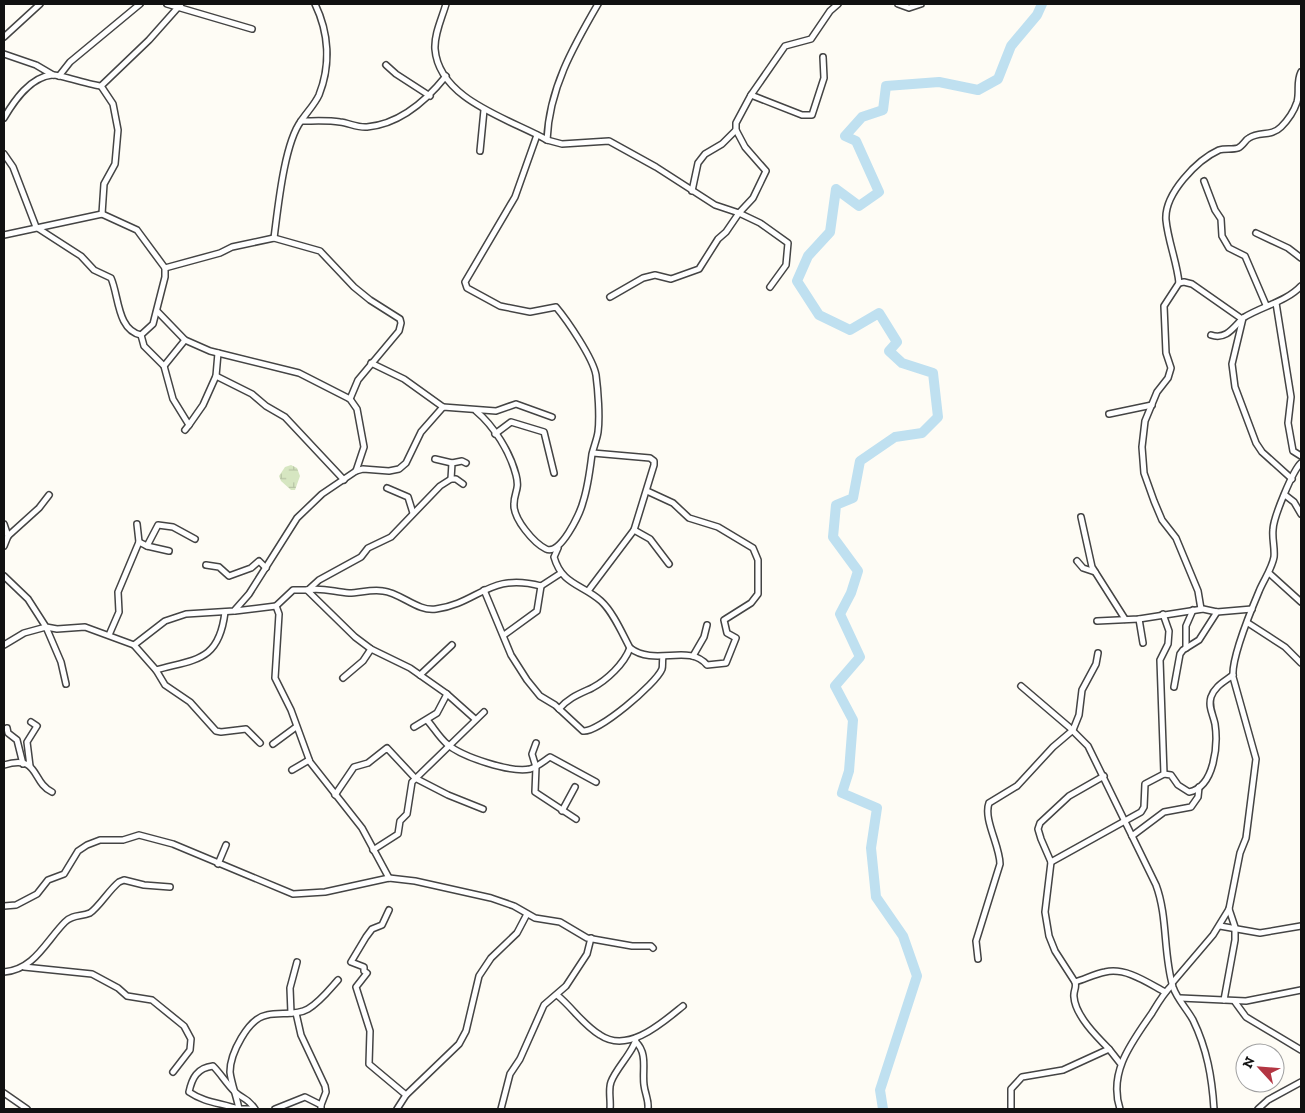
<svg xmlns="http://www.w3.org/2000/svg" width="1305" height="1113" viewBox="0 0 1305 1113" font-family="'Zilla Slab',serif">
<defs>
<pattern id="wetland-marsh" width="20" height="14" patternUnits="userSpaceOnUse" patternTransform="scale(1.25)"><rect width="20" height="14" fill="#d6e6c1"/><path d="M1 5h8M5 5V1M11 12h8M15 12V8" fill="none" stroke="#b7c4a5"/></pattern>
</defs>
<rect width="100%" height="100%" fill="#fefcf5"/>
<!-- wetland -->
<path fill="url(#wetland-marsh)" d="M291 465 297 468 300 476 295 490H291L281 481 279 476 285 467Z"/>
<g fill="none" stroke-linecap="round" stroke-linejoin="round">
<!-- river -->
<path stroke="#bfe0f0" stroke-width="10" d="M883 1109 880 1090 917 976 903 936 876 897 871 848 877 808 842 793 849 771 853 720 835 686 860 657 840 614 851 593 858 571 833 537 836 505 853 498 860 461 895 437 922 433 938 417 933 373 902 363 889 351 897 342 879 313 850 330 819 315 797 281 808 256 830 232 836 189 859 206 879 192 856 141 845 136 862 117 883 110 886 86 939 82 978 90 998 79 1011 46 1037 15 1042 4"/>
<defs>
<g id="minor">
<path d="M167 4 252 29"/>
<path d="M446 4C442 18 434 34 435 49 439 100 510 119 547 140 549 89 573 47 598 4"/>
<path d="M898 4 909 8 921 4"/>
<path d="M4 37 40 4"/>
<path d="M4 54 36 65 53 75"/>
<path d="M386 65 396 74 430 96"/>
<path d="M59 76 70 62 140 4"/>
<path d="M101 86 113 104 118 130 115 164 104 184 102 214"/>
<path d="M751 95 802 115H812L824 78 823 57"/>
<path d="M4 118C14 101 30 77 52 75 58 74 90 85 101 86L149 40 181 4"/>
<path d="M301 121C307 112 315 104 319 95 331 65 329 33 315 4"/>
<path d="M547 140 562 144 609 141 656 167 715 205 739 213 753 198 766 171 745 147 736 130V123L751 95 785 46 811 39 830 11 838 4"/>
<path d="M480 151 484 110"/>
<path d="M4 154 13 167 36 227 81 256 94 270 111 278C119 296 117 330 141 335"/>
<path d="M1204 181 1215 210 1221 219 1222 236 1229 248 1245 256 1266 305"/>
<path d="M692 191 698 163 705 154 722 144 736 130"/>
<path d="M1256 233 1288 248 1301 258"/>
<path d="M4 235 102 214 137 230 165 268V277L153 324 141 335 144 346 164 366 173 399 189 425 185 430"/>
<path d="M274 238C278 208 284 144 301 121 314 121 328 120 340 122 349 123 358 128 367 127 400 124 426 101 446 76"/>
<path d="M165 268 220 253 232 247 274 238 320 251 354 287 370 300 400 319 401 323 399 331 358 380 350 399"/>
<path d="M1179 283 1184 282 1192 284 1242 319"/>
<path d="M610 297 643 278 655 275 671 279 699 269 718 239 726 232 739 213 760 223 788 243 786 265 770 287"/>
<path d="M1276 303 1291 397 1288 423 1293 451 1301 456"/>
<path d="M1211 335C1226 340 1233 328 1243 318"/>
<path d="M371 363 404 379 443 407"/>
<path d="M164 366 185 340"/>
<path d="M216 376 252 394 266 406 285 417 344 480"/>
<path d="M476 411C494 426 510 452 516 475 520 490 514 492 514 504 513 519 534 543 546 549 560 556 580 514 583 502 588 487 590 470 592 454 594 446 597 439 598 432 600 417 598 390 596 375 593 358 567 320 556 307L530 312 500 306 467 288 465 282 515 197 537 135"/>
<path d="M1109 414 1152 405"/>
<path d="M189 425 203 405 216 376 218 353"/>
<path d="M495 434 511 422 544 432 554 473"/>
<path d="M435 459 452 463"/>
<path d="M356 471 363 469 389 471 399 469 406 463 421 432 443 407 496 411 516 404 552 417"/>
<path d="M451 479 452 463 462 461 466 463"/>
<path d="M1292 479 1262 452 1256 443 1235 387 1232 364 1243 318C1262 306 1286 302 1301 286"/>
<path d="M387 488 408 497 413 513"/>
<path d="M1285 495 1294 502 1301 514"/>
<path d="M1081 517 1092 567 1125 619"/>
<path d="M4 524 8 536"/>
<path d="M137 524 139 542"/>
<path d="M634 530 650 539 669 564"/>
<path d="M4 546 8 536 39 508 49 495"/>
<path d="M147 546 169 551"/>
<path d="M558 548 554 557C562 585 582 584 601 601 613 612 622 633 630 648 655 667 689 643 707 665L726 663 736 638 727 633 724 620 751 603 758 594V560L753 548 718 527 689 518 673 503 647 491"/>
<path d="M1077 561 1083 568 1095 572"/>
<path d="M206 565 219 567 229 576 251 568 259 561 266 568"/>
<path d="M1269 573 1301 602"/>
<path d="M4 576 28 599 46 627 57 629 85 627 134 645 165 621 186 614 234 611 249 594 297 518 322 494 356 471 364 447 357 409 350 399 299 373 210 351 185 340 157 311"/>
<path d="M307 590C322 587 334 592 349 593 360 593 371 589 383 591 401 593 418 612 436 609 479 603 489 572 541 586L561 573"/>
<path d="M308 590 319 580 361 557 368 548 391 537 440 486 451 479H456L463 484"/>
<path d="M484 590 511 655 527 680 540 696 555 705 583 731C598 733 656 684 662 669 663 666 662 661 663 657"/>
<path d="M588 591 634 530 654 465V461L650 458 593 453"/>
<path d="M276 606 293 590H307L355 637 371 649 410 668 447 694 437 713 414 727"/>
<path d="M1201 609 1198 591 1176 538 1162 520 1154 501 1144 473 1142 447 1145 421 1157 392 1168 378 1171 368 1166 353 1164 306 1179 283C1177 262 1168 241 1166 220 1164 194 1197 160 1219 150 1225 148 1232 150 1238 148 1243 146 1245 140 1249 138 1260 131 1271 137 1281 127 1288 120 1294 111 1297 102 1300 92 1296 82 1301 72"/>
<path d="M235 611 276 606 279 614 275 678 291 710 310 762 362 828 389 878"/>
<path d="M1139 619 1143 643"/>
<path d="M1097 621 1139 619 1203 609 1217 612 1252 609"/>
<path d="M1248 623 1285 647 1301 663"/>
<path d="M109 635 119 612 118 592 139 542 147 546 158 525 173 527 195 539"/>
<path d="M504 635 537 611 541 586"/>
<path d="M4 645 24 633 46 627 61 662 66 684"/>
<path d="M134 645 156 670C195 659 219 662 225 612"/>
<path d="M1186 648V626L1193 610"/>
<path d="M693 656 704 637 707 625"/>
<path d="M156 670 165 685 190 702 216 731 221 732 246 729 260 743"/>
<path d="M420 675 452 645"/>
<path d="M343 678 363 661 371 649"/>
<path d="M1021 686 1069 727 1088 746 1156 885C1168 917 1163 954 1173 987 1177 999 1187 1009 1193 1020 1207 1049 1212 1077 1214 1109"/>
<path d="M1174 687 1180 654 1183 650 1199 640 1217 612"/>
<path d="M447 694 475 719"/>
<path d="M559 709C568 698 579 694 592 688 607 680 624 664 630 648"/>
<path d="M427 720C434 728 439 737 447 744 462 757 511 773 530 769 537 767 544 761 550 757L596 782"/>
<path d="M7 728 8 733 17 740 23 764"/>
<path d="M536 743 532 754 536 767 535 792 576 819"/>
<path d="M273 744 296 727"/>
<path d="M4 765C40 754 31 782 52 792"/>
<path d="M30 766 27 742 37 726 31 722"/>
<path d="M292 770 309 760"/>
<path d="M1164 774 1171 775 1178 785 1189 792C1215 787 1218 744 1215 724 1213 714 1208 707 1211 697 1215 686 1224 682 1233 675"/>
<path d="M1104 776 1069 796 1040 823 1038 829 1041 839 1051 862 1045 912 1049 936 1055 951 1075 982C1077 988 1073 991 1074 997 1075 1015 1097 1037 1109 1049"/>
<path d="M335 795 354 767 368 763 387 748 415 778 448 795 483 809"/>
<path d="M562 811 575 787"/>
<path d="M1132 836 1164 812 1191 807 1198 797 1199 787"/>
<path d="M373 850 398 834 400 821 407 814 412 782 484 712"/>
<path d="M1051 862 1141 812 1144 807 1145 784 1164 774 1160 660 1168 644 1169 631 1163 614"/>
<path d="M218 864 226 845"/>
<path d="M4 906 16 905 37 894 48 880 64 874 78 851 87 845 100 840H123L139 835 173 844 293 894 325 892 389 878 415 881 491 898 514 906 535 918 560 922 587 938 632 946H651L653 948"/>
<path d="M389 910 382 925 372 929 366 937 351 962 364 967V971L367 973 356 987 370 1031 369 1064 406 1095"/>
<path d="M1220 926 1260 933 1301 926"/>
<path d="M978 959 976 941 1000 864C1000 846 983 819 989 803L1017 786 1053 747 1073 730 1079 715 1082 690 1096 664 1098 653"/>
<path d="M24 967 92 974 118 988 127 996 152 1000 184 1026 191 1039 190 1050 173 1072"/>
<path d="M4 972C34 970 46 941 65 922 73 914 81 917 90 913 99 907 109 890 119 882L124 880 144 885 170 887"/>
<path d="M1075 982C1085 979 1095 974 1105 972 1126 967 1148 983 1165 992"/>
<path d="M1173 982 1213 935 1229 909 1240 853 1246 838 1256 759 1233 677C1231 657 1252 608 1260 589 1265 578 1272 568 1274 557 1275 548 1272 539 1273 530 1273 518 1293 470 1301 463"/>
<path d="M557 995C572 1007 583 1025 600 1035 628 1054 662 1023 683 1006"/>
<path d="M1180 998 1246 1001 1301 990"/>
<path d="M1224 1000 1235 940V927L1229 909"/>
<path d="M1235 1002 1246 1017 1301 1050"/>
<path d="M291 1013 290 988 297 962"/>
<path d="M296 1013 301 1035 325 1086 326 1092 321 1105"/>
<path d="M636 1042C648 1054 642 1070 644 1085 645 1094 649 1100 648 1109"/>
<path d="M4 1093 27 1109"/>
<path d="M238 1109C222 1103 205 1103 189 1092 192 1078 197 1068 213 1066 221 1074 226 1083 234 1091 243 1100 246 1096 255 1109"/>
<path d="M239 1109C237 1098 231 1082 230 1072 230 1054 248 1018 267 1015 280 1012 296 1016 308 1009 320 1002 329 990 338 980"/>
<path d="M240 1109H254"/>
<path d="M275 1109 305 1097 321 1105V1109"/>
<path d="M397 1109 406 1095 459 1044 466 1031 479 976 491 958 517 933 527 914"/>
<path d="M501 1109 510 1074 520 1059 544 1005 566 986 587 954 591 938"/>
<path d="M610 1109C611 1100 608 1090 611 1082 616 1068 635 1050 636 1038"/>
<path d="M1011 1109V1089L1022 1077 1063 1070 1109 1049 1120 1063"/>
<path d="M1120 1109C1108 1072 1132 1042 1152 1013 1158 1003 1163 994 1172 985"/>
<path d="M1258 1109 1268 1100 1301 1082"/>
</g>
</defs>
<!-- minor casing -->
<use href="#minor" stroke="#444" stroke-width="8"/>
<!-- minor -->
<use href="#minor" stroke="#fff" stroke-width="5"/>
</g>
<!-- border -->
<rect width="1305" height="1113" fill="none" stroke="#111111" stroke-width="10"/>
<!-- north arrow -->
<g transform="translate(1260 1068) rotate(296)"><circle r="24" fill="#ffffff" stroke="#a0a0a0"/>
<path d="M0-4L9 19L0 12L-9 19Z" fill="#b33643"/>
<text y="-8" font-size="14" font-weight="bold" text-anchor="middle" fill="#111111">N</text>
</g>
</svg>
